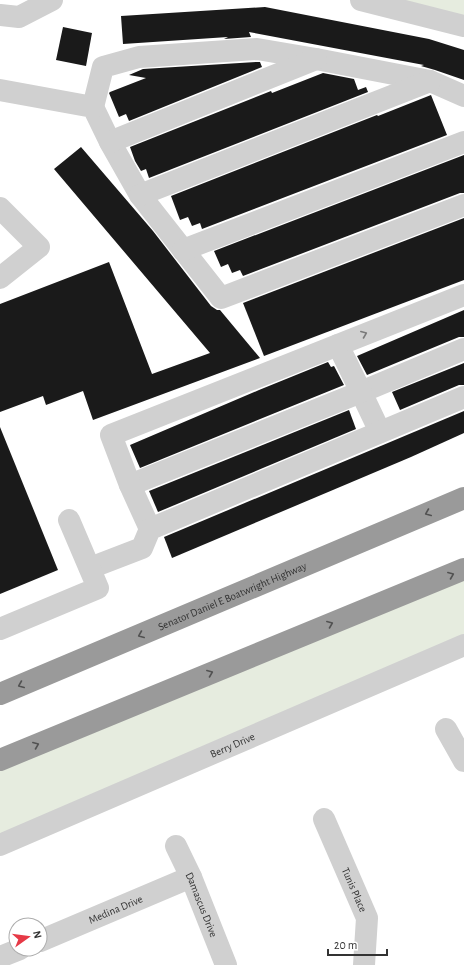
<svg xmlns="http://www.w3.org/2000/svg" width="464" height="965" viewBox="0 0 464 965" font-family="'Alegreya Sans',sans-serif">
<rect width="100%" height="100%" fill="#fff"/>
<!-- green -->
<g fill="#e6ecdf">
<path d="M361 0H464V26Z"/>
<path d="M464 569V645L0 845V760Z"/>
</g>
<!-- building -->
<g fill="#1a1a1a">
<path d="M265 7 429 39 464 50V80L435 70 421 66 424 65 249 32 251 37 224 39 228 37 123 44 121 16Z"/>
<path d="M63 27 92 33 86 66 56 60Z"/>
<path d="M256 62H260L262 67 129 121 126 114 119 117 109 93 110 92 146 78 129 75 143 69Z"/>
<path d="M323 73 354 79 358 90 366 87 368 92 149 178 146 169 141 171 135 161 130 147 271 91 272 93Z"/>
<path d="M431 95 447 135 202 229 200 223 192 226 188 217 180 220 171 196 377 115 378 116Z"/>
<path d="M81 147 153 231 211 306 217 310H220L260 358 93 420 83 391 46 405 43 396 0 412V304L109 262 152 374 210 353 54 169Z"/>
<path d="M464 155V193H460L243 276 240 270 232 273 228 264 221 267 214 251Z"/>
<path d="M464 218V280L264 356 243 303Z"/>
<path d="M464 310V337H459L367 375 357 356Z"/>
<path d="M328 362 331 367 334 366 344 385 140 468 130 445 259 390Z"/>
<path d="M464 363V385H459L400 410 392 392Z"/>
<path d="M349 410 356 429 158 512 149 491Z"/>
<path d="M464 411V433L411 457 172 558 164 537Z"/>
<path d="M0 427 58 570 0 594Z"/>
</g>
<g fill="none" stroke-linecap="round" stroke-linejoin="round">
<!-- minor -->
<g stroke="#d0d0d0" stroke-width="22">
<path d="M361 0 464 26"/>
<path d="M0 15 19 17 52 0"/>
<path d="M0 90 93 107 110 142 140 195 221 298 464 205"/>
<path d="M93 107 103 67 139 57 257 49 316 59 430 81 464 96"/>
<path d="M110 142 316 59"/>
<path d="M140 195 430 81"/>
<path d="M0 208 39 247 0 278"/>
<path d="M183 250 464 142"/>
<path d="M380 432 361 392 464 349"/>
<path d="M130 485 361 392 338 345 464 295"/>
<path d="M150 529 130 485 111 435 338 345"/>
<path d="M90 568 142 548 150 529 464 397"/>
<path d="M0 629 98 588 69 520"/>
<path d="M446 729 464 761"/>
<path id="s1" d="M324 819 367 918 364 965"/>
<path id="s2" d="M0 845 464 645"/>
<path id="s3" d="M176 846 191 877 226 965"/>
<path id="s4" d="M40 941 191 877"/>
<path d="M0 957 20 949"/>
</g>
<!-- highway -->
<g stroke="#9a9a9a" stroke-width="22">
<path id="s5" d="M0 694 464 498"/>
<path d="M0 760 464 569"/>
</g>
</g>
<!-- one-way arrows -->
<defs><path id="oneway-chevron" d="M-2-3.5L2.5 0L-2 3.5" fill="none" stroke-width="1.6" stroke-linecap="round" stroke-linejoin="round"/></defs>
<use stroke="#7a7a7a" href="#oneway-chevron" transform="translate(364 334) rotate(-22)"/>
<g stroke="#525252">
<use href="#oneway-chevron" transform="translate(428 513) rotate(157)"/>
<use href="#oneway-chevron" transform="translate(451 575) rotate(-22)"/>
<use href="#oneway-chevron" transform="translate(330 624) rotate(-22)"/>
<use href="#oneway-chevron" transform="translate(141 635) rotate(157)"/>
<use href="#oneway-chevron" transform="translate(210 673) rotate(-22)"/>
<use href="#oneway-chevron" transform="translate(21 685) rotate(157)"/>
<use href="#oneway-chevron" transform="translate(36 745) rotate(-22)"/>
</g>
<g text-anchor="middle" stroke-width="4" stroke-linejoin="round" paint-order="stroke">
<!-- street labels -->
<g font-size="11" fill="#333" stroke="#fff">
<text dy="4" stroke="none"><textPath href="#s5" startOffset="252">Senator Daniel E Boatwright Highway</textPath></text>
<text dy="4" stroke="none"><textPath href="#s2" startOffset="253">Berry Drive</textPath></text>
<text dy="4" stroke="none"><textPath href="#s1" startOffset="77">Tunis Place</textPath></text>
<text dy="4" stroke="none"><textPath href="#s3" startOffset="64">Damascus Drive</textPath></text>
<text dy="4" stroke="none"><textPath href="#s4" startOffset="82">Medina Drive</textPath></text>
</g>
</g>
<!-- north arrow -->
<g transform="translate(28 937) rotate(76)"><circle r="19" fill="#ffffff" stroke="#adadad"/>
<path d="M0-3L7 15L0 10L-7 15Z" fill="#e63946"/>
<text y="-6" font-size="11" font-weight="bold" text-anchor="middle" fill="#333333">N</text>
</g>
<!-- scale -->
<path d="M328 949v6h59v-6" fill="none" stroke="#333333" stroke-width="2"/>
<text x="334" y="949" font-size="12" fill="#333333" stroke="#ffffff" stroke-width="3" paint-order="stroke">20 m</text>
</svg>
